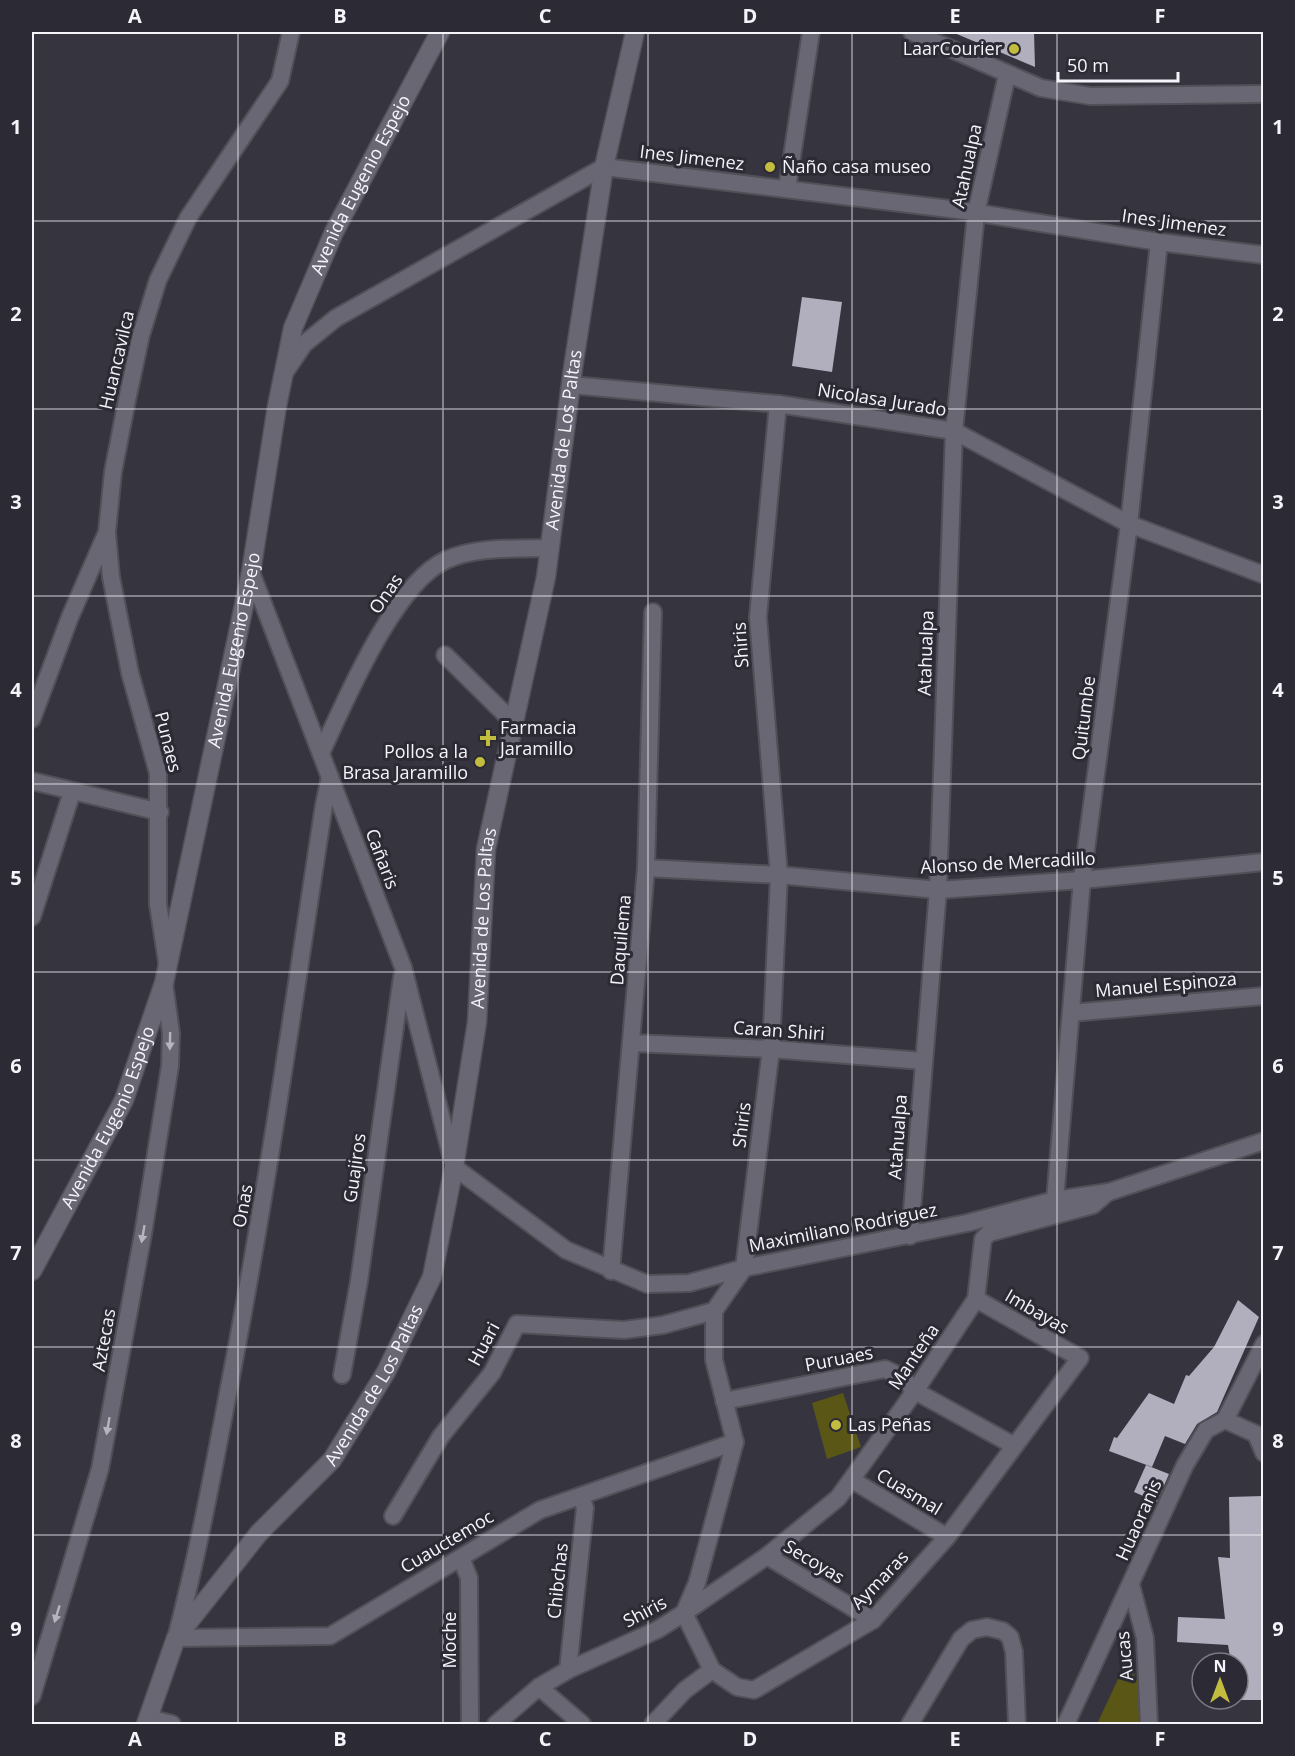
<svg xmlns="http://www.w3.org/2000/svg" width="1295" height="1756" viewBox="0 0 1295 1756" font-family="'Open Sans',sans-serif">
<rect width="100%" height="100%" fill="#36343f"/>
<!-- green -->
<g fill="#595616">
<path d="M843 1393 861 1447 827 1459 812 1403Z"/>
<path d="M1127 1660 1139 1685 1140 1724H1097Z"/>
</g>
<!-- building -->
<g fill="#b1afbd">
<path d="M952 32H1034L1035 67Z"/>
<path d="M802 297 842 302 832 372 792 366Z"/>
<path d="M1238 1300 1259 1317 1217 1412 1197 1424 1185 1444 1165 1436 1152 1467 1109 1451 1114 1437 1117 1438 1149 1393 1174 1404 1186 1375 1189 1376 1214 1347Z"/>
<path d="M1146 1465 1169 1474 1157 1502 1134 1492Z"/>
<path d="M1263 1496V1700H1239L1238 1663H1231L1228 1645 1177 1642 1178 1617 1225 1619 1218 1557 1230 1558 1229 1497Z"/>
</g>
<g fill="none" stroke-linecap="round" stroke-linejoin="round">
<defs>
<g id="street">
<path d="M912 32 1041 88 1090 96 1264 94"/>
<path d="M787 189 811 32"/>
<path d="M285 372 304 344 336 318 604 167 966 211 1159 242 1264 255"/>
<path d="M571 385 778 404 954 431 1129 524 1264 575"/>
<path d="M107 533 111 577 130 673 158 773V904L167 962"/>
<path d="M251 572 403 967 454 1167 566 1250 647 1284 689 1283 744 1268 967 1223 1055 1200 1109 1192 1264 1141"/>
<path d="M445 655 515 724"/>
<path d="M32 719 70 617 107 532 113 472 127 400 141 335 158 280 188 218 280 81 291 32"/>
<path d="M321 753C345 702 394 583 446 560 476 546 517 549 550 548"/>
<path d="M330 777 324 805C295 994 268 1184 232 1372 215 1461 199 1550 176 1638L330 1636 540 1510 735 1442"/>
<path d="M32 781 160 812"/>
<path d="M646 868 779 875 938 890 1082 880 1264 862"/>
<path d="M32 917 72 792"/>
<path d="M1071 1013 1264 996"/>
<path d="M632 1043 771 1049 923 1061"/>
<path d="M1055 1200 1082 880 1129 524 1159 242"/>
<path d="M910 1236 938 890 954 431 976 213 1007 75"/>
<path d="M611 1271 646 868 653 612"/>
<path d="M342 1375 359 1281 402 977"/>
<path d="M724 1401 885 1369 902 1377 915 1391 1013 1445"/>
<path d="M1225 1420 1256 1434 1264 1453"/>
<path d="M852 1480 947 1537"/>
<path d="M393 1516 441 1436 492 1373 517 1324 624 1330 663 1325 714 1311"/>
<path d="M767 1556 873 1620"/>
<path d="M461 1558 469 1578 470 1724"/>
<path d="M1131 1585 1145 1638 1149 1724"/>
<path d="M684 1613 697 1583 735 1442 714 1360V1311L744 1268 771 1049 779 875 758 617 778 404"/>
<path d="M684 1613 712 1670"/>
<path d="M568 1670 585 1508 581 1496"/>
<path d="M539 1687 582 1724"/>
<path d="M32 1696 100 1469 143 1234 170 1066 171 1033 164 983"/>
<path d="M148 1718 172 1724"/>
<path d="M496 1724 539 1687 568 1670 657 1630 684 1613 767 1556 838 1498 915 1391 976 1299 983 1239 989 1233 1093 1205 1108 1192"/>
<path d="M653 1724 685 1690 712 1670 737 1687 754 1690 873 1620 947 1537 1080 1358 976 1299"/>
<path d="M910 1724 961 1639 972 1630 987 1627 1003 1631 1010 1637 1014 1652 1017 1724"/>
<path d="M1066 1724 1185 1465 1206 1430 1225 1420 1264 1344"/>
</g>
<g id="secondary">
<path id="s1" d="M32 1271 124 1100 164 983 251 572 277 406 293 328 334 232 440 32"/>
<path id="s2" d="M146 1724 176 1638 259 1533 332 1460 386 1372 432 1277 454 1167 477 1022 486 849 546 577 573 368 604 167 635 32"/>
</g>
</defs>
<!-- street casing -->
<use href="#street" stroke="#515058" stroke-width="20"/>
<!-- secondary casing -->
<use href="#secondary" stroke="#515058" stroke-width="21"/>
<!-- street -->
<use href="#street" stroke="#696773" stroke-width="16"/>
<!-- secondary -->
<use href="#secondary" stroke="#696773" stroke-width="18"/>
</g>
<!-- one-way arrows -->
<defs><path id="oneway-solid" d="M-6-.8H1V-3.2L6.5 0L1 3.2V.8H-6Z" transform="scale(1.5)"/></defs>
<g fill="#b6b5be">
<use href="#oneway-solid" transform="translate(170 1041) rotate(91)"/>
<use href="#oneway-solid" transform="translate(143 1234) rotate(100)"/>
<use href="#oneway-solid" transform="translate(108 1426) rotate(100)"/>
<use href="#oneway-solid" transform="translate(57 1614) rotate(107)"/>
</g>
<!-- grid -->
<path fill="none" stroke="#f5f4fb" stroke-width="1.5" stroke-opacity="0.55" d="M238 32V1724M443 32V1724M648 32V1724M852 32V1724M1057 32V1724M32 221H1264M32 409H1264M32 596H1264M32 784H1264M32 972H1264M32 1160H1264M32 1347H1264M32 1535H1264"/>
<!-- markers -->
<g fill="#c3bd3f" stroke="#2c2a34" stroke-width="2">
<circle cx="1014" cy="49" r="6"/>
<circle cx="770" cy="167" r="6"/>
<path d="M485 729h6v6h6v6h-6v6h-6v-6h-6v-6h6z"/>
<circle cx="480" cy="762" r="6"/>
<circle cx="836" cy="1425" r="6"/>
</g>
<g text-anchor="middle" stroke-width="6" stroke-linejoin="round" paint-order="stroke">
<!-- poi labels -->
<g font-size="18" fill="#f5f4fb" stroke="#2c2a34" text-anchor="start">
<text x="1002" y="55" text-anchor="end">LaarCourier</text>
<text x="782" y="173">Ñaño casa museo</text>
<text x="500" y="734">Farmacia<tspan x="500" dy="21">Jaramillo</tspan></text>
<text x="468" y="758" text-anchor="end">Pollos a la<tspan x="468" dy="21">Brasa Jaramillo</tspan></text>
<text x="848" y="1431">Las Peñas</text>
</g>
<!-- street labels -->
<g font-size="18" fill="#f5f4fb" stroke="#2c2a34">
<text transform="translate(692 158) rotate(7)" y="6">Ines Jimenez</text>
<text transform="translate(967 166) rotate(-78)" y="6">Atahualpa</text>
<text dy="6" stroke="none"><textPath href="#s1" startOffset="1144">Avenida Eugenio Espejo</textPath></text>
<text transform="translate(1174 223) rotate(8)" y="6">Ines Jimenez</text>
<text transform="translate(117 360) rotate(-77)" y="6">Huancavilca</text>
<text transform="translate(882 400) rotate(9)" y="6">Nicolasa Jurado</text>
<text dy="6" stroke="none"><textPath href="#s2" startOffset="1386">Avenida de Los Paltas</textPath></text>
<text transform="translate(386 594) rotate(-55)" y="6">Onas</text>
<text transform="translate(741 645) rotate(-94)" y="6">Shiris</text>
<text dy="6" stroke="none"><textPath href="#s1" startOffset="658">Avenida Eugenio Espejo</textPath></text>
<text transform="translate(926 653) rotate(-88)" y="6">Atahualpa</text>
<text transform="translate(1084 718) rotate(-83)" y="6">Quitumbe</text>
<text transform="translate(168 742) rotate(76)" y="6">Punaes</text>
<text transform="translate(382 859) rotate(69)" y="6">Cañaris</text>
<text transform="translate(1008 863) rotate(-3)" y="6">Alonso de Mercadillo</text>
<text dy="6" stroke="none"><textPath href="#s2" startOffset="900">Avenida de Los Paltas</textPath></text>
<text transform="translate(621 940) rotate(-85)" y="6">Daquilema</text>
<text transform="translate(1166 985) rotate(-5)" y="6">Manuel Espinoza</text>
<text transform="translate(779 1031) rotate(4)" y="6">Caran Shiri</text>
<text dy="6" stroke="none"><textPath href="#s1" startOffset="172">Avenida Eugenio Espejo</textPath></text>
<text transform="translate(742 1125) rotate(-83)" y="6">Shiris</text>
<text transform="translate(898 1137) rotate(-86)" y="6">Atahualpa</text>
<text transform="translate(355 1168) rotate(-82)" y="6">Guajiros</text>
<text transform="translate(243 1206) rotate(-80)" y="6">Onas</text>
<text transform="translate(843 1228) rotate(-11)" y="6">Maximiliano Rodriguez</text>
<text transform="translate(1037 1312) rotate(30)" y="6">Imbayas</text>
<text transform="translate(104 1340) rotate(-80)" y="6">Aztecas</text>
<text transform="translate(484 1344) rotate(-62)" y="6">Huari</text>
<text transform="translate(914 1357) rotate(-56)" y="6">Manteña</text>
<text transform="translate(839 1359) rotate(-11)" y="6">Puruaes</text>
<text dy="6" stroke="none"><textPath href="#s2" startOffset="414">Avenida de Los Paltas</textPath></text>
<text transform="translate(909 1492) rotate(31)" y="6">Cuasmal</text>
<text transform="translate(1139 1520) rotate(-66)" y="6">Huaoranis</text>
<text transform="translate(447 1542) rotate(-31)" y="6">Cuauctemoc</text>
<text transform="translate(814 1562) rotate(31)" y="6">Secoyas</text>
<text transform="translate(880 1580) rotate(-46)" y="6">Aymaras</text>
<text transform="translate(558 1581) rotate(-84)" y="6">Chibchas</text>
<text transform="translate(645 1612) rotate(-28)" y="6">Shiris</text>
<text transform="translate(450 1640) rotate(-90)" y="6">Moche</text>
<text transform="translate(1125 1656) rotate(-95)" y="6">Aucas</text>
</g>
</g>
<!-- border -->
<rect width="1295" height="1756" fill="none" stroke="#2c2a34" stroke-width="66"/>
<!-- north arrow -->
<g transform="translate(1220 1681)"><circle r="28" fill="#2c2a34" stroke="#7c7b84" stroke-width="1.5"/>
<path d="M0-4.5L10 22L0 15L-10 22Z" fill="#c3bd3f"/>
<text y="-9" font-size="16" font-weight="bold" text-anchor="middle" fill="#f5f4fb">N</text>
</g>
<!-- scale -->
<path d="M1058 72v9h120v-9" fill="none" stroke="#f5f4fb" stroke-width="3"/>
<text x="1067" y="72" font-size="18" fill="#f5f4fb" stroke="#2c2a34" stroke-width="4.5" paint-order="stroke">50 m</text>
<rect x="33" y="33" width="1229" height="1690" fill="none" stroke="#f5f4fb" stroke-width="2"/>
<g font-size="20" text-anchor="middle" font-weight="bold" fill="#f5f4fb">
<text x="135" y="23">A</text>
<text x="340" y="23">B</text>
<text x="545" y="23">C</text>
<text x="750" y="23">D</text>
<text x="955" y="23">E</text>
<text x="1160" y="23">F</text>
<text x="16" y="134">1</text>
<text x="1278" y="134">1</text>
<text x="16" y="321">2</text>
<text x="1278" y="321">2</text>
<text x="16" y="509">3</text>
<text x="1278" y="509">3</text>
<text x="16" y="697">4</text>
<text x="1278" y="697">4</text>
<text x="16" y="885">5</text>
<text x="1278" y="885">5</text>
<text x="16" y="1073">6</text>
<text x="1278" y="1073">6</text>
<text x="16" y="1260">7</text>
<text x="1278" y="1260">7</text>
<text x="16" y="1448">8</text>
<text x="1278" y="1448">8</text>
<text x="16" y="1636">9</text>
<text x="1278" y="1636">9</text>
<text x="135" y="1746">A</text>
<text x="340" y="1746">B</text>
<text x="545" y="1746">C</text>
<text x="750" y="1746">D</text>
<text x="955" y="1746">E</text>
<text x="1160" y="1746">F</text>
</g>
</svg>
